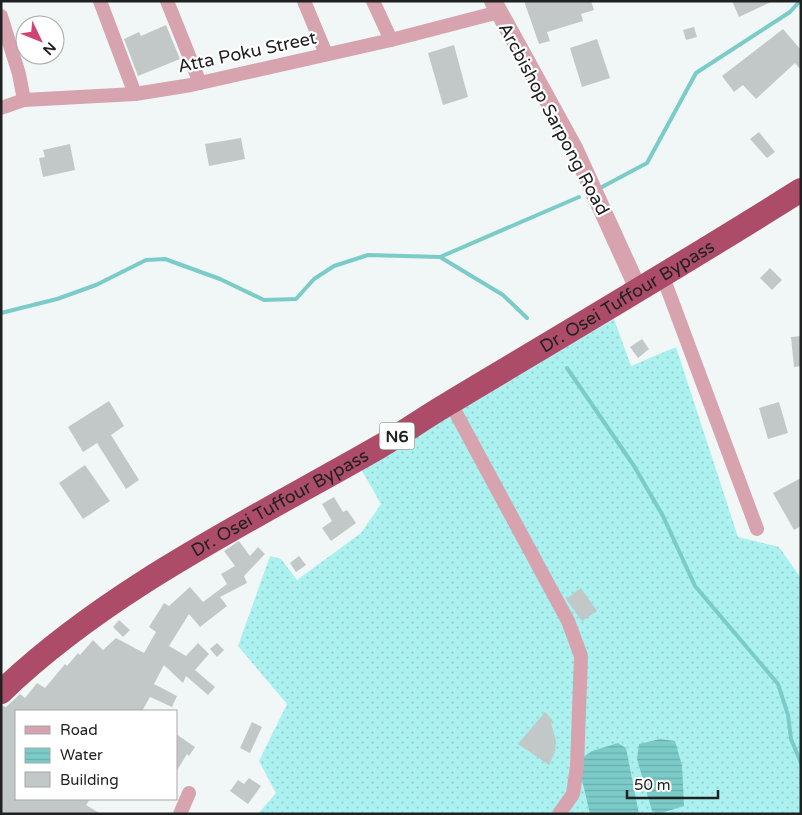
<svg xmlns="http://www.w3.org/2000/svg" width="802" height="815" viewBox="0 0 802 815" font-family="'Varela Round',sans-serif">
<defs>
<pattern id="grass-dots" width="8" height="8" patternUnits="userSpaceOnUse" patternTransform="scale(1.25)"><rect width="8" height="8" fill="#abf1ef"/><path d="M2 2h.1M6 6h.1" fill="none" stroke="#93cecd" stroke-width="1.8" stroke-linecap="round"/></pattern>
<pattern id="water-rules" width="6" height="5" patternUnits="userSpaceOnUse" patternTransform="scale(1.25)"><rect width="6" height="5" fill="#7bcbc9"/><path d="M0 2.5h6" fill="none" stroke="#6aaeac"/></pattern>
</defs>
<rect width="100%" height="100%" fill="#f0f7f6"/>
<!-- grass -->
<path fill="url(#grass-dots)" d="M614 319 631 366 676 347 738 537 779 547 801 578V814H258L276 793 259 761 287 704 238 646 270 556 281 559 297 580 361 533 381 504 361 469Z"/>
<!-- water -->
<g fill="url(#water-rules)">
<path d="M660 739 675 741 682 765 684 806 658 814 652 811 637 759 639 744Z"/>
<path d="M618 743 626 748 639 814H590L580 771 582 758 592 751Z"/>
</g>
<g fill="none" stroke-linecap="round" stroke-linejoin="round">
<!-- stream -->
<g stroke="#7bcbc9" stroke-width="4">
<path d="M602 187 647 163 696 73 790 12 800 1"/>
<path d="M440 257 503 295 527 318"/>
<path d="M1 313 57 299 96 285 146 260 165 259 220 279 264 300 296 299 314 279 334 266 368 255 440 257 579 197"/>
<path d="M567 368 634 466 663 516 695 586 778 684 788 715 791 739 801 763"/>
</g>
</g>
<!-- building -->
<g fill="#c2c8c8">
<path d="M524 1H591L594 10 581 14 583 21 547 32 550 41 539 44Z"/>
<path d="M732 1H773L739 17Z"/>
<path d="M166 25 180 59 138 76 124 39 139 32 141 36Z"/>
<path d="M694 27 697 37 686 40 683 30Z"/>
<path d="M783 29 801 50V70L795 63 756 99 743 85 734 92 722 76Z"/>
<path d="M597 39 610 78 582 87 570 48Z"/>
<path d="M454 45 468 97 443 105 428 53Z"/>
<path d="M759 132 775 152 767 158 750 139Z"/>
<path d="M241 138 245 159 209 166 205 144Z"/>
<path d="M70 144 75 170 43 177 39 158 45 157 43 150Z"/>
<path d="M770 268 782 280 772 290 760 278Z"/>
<path d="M801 336V366L794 367 791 337Z"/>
<path d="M642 339 649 349 638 358 630 347Z"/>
<path d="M109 401 124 426 111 435 139 480 126 489 97 443 83 452 68 427Z"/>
<path d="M779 402 788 433 768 439 759 408Z"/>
<path d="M85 465 110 501 83 519 59 483Z"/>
<path d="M801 478V526L794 530 773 493Z"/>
<path d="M334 497 343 512 347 510 356 523 331 541 322 528 332 521 322 504Z"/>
<path d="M239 541 250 556 258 547 265 554 244 576 247 583 220 597 227 606 200 627 189 614 169 646 186 656 198 643 209 654 195 670 215 687 208 695 186 676 183 683 164 665 154 684 177 696 172 707 150 697 142 711H16V799H90L86 805 101 814H1V705L6 707 20 694 25 698 37 683 45 688 65 664 67 666 78 653 80 655 93 640 103 650 116 638 144 653 156 632 149 627 164 603 169 606 190 587 203 602 227 584 221 574 235 566 224 551Z"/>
<path d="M299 556 306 565 296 572 290 563Z"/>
<path d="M581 588 597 611 582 621 566 599Z"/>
<path d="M119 620 130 630 123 637 113 627Z"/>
<path d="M217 643 224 650 217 657 210 649Z"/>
<path d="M545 712 553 721 551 723 556 741 555 752 549 765 518 744Z"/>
<path d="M252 722 262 727 250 753 240 748Z"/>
<path d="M176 734 195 747 189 756 187 754 176 772Z"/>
<path d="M249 778 261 786 248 804 230 791 238 780 244 784Z"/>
</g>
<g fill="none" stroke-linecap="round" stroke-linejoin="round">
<!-- minor -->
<g stroke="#d6a3ae" stroke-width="14">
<path d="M100 1 135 94"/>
<path d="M167 1 200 83"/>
<path d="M304 1 326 54"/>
<path d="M373 1 391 40"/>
<path d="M1 16 19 74 24 100"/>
<path d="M1 108 24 100 135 94 191 85 391 40 499 12"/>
<path d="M663 277 757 529"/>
<path d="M450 402 568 621 581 656 577 766 573 794 559 814"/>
<path d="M180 814 189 793"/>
</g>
<!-- tertiary -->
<path stroke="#d6a3ae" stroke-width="18" d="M493 1 574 148 639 291"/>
<!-- trunk -->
<path stroke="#ac4c68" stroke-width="24" id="s1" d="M1 692C108 589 250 521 379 447 403 433 427 416 451 402 568 332 685 263 801 190"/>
</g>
<g text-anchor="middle" stroke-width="4.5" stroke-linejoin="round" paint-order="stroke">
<!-- shield labels -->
<rect fill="#fff" stroke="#636464" stroke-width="1" x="379.5" y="422.5" width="35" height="27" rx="4"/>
<g font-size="16" font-weight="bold" fill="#202222">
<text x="397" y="442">N6</text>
</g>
<!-- street labels -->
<g font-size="18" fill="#202222" stroke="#fff">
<text transform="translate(247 52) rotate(-12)" y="6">Atta Poku Street</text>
<text transform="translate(554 119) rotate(62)" y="6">Arcbishop Sarpong Road</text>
<text dy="6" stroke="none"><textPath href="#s1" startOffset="742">Dr. Osei Tuffour Bypass</textPath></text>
<text dy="6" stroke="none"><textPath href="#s1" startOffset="338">Dr. Osei Tuffour Bypass</textPath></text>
</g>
</g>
<!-- border -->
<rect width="802" height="815" fill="none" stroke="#202222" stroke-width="5"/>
<!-- legend -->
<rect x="15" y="710" width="162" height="90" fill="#ffffff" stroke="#a6a7a7"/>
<rect x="25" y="726" width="25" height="8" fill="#d6a3ae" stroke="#a6a7a7"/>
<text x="60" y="735" font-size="15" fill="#202222">Road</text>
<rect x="25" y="748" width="25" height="15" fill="url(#water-rules)" stroke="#a6a7a7"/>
<text x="60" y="760" font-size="15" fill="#202222">Water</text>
<rect x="25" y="772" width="25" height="15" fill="#c2c8c8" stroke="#a6a7a7"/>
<text x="60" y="785" font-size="15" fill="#202222">Building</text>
<!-- north arrow -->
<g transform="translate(40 40) rotate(133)"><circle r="24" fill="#ffffff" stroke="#a6a7a7"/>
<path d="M0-4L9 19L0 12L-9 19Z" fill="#d04373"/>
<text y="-8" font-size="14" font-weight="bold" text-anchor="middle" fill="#202222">N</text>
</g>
<!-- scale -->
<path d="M627 790v8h91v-8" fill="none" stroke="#202222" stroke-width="2.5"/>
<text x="634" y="790" font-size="15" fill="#202222" stroke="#ffffff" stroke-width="4" paint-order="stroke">50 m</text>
</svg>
